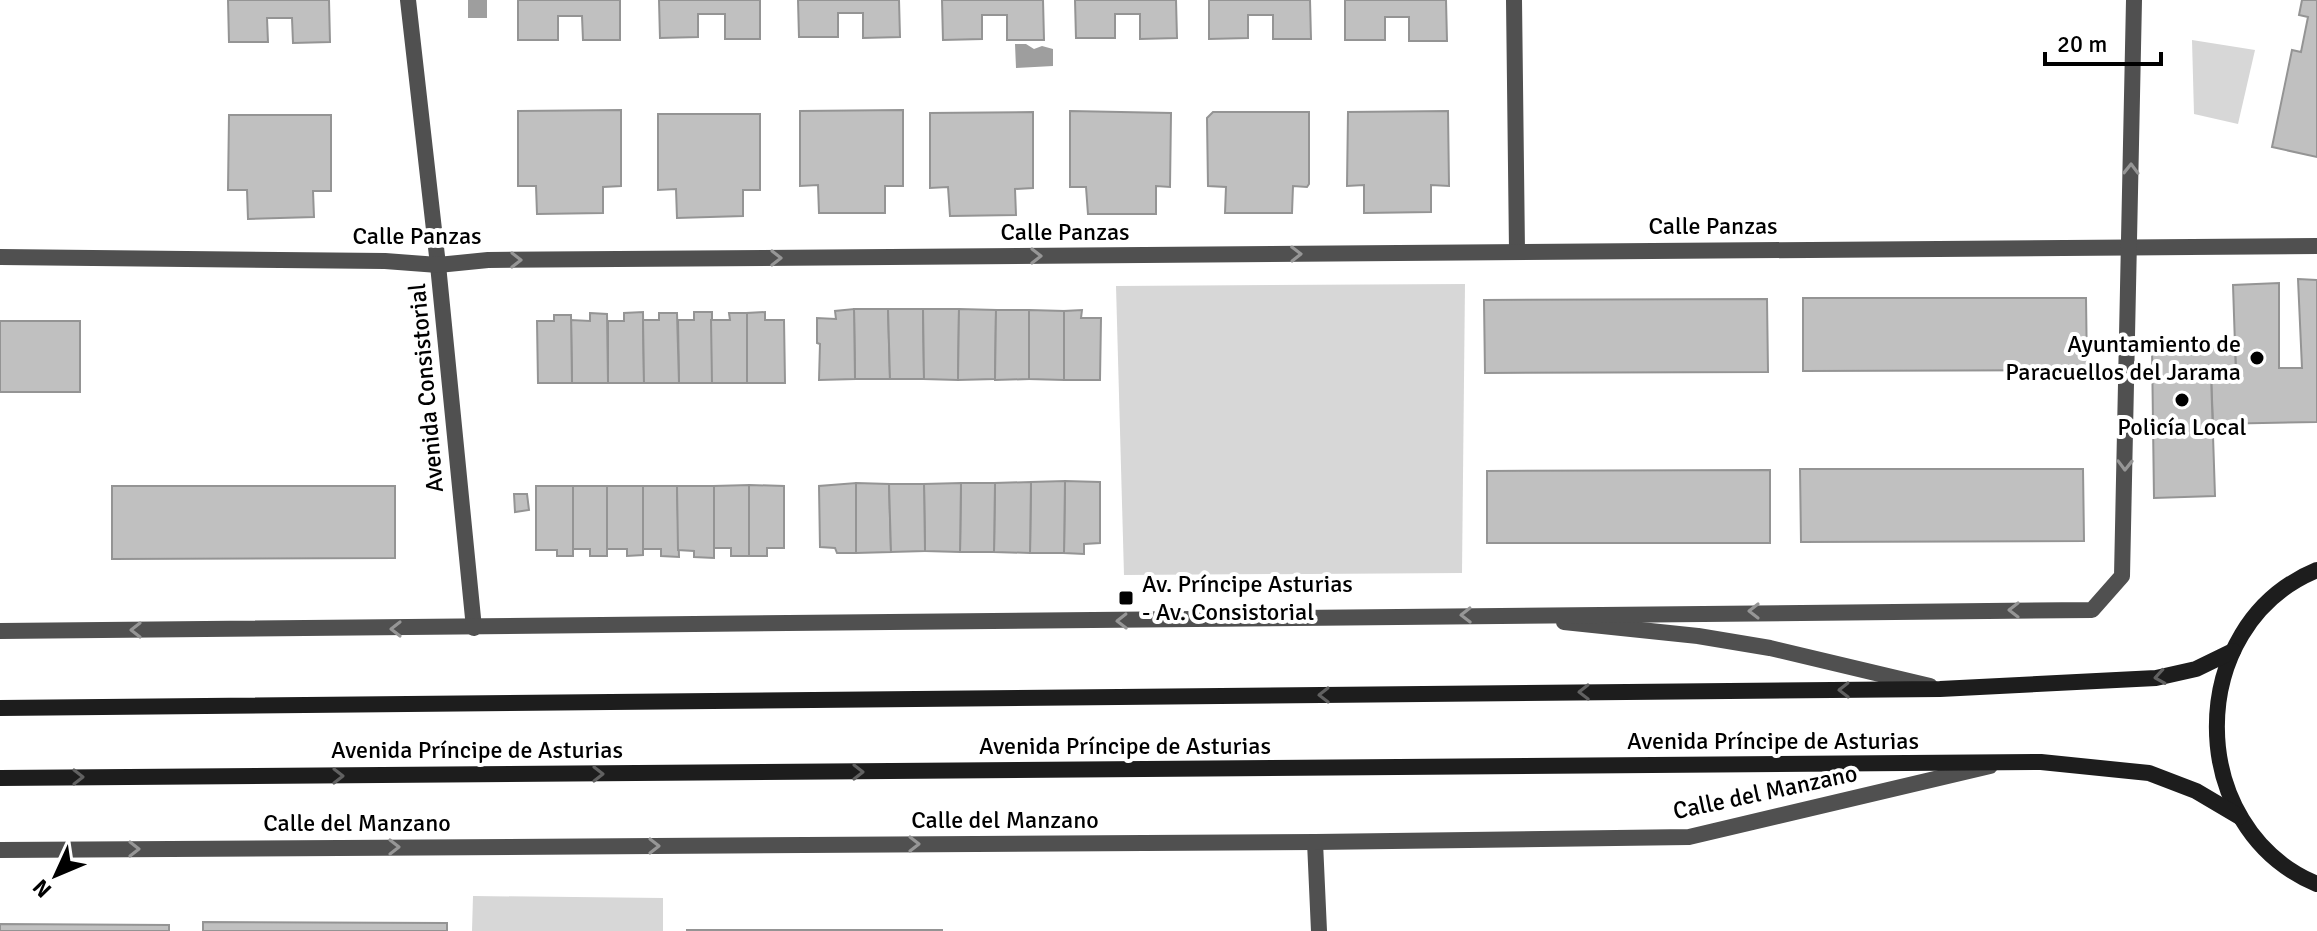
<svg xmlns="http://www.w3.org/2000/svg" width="2317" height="931" viewBox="0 0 2317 931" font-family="Signika,sans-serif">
<rect width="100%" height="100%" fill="#fff"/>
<!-- green -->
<g fill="#d7d7d7">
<path d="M2192 40 2255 50 2238 124 2194 114Z"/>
<path d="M1465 284 1462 573 1124 575 1116 286Z"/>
<path d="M473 896 663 898V931H472Z"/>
</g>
<!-- water -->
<g fill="#9e9e9e">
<rect x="468" y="0" width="19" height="18"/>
<path d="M1015 44H1026L1034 49 1042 46 1053 49V66L1016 68Z"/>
</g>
<!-- building -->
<g fill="#c0c0c0" stroke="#949494" stroke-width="2">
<path d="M228 0H329L330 42 293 43 292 18H267L268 42H229Z"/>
<path d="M518 0H620V40H583L582 16H558V40H518Z"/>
<path d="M659 0H760V39H725V14H698V37L660 38Z"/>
<path d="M798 0H899L900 37 863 38V13H838V37H799Z"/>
<path d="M942 0H1043L1044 40H1007V15H982V39L943 40Z"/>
<path d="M1075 0H1176L1177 38 1140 39V14H1115V38H1076Z"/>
<path d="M1209 0H1310L1311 39H1273V15H1248V38L1209 39Z"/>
<path d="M1345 0H1446L1447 41H1409V17H1385V40H1345Z"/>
<path d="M2302 0H2317V157L2272 147 2292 50 2301 52 2308 17 2299 15Z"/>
<path d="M621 110V186L603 187V213L537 214 536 186H518V111Z"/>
<path d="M903 110V186H885V213H819L818 185 800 186V111Z"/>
<path d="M1070 111 1171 113 1170 187 1156 186V214H1088L1086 187H1070Z"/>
<path d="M1448 111 1449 186 1431 185V212L1364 213V185L1347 186 1348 112Z"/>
<path d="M1033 112V188L1015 189 1016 215 950 216 948 187 930 188V113Z"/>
<path d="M1213 112H1309V184L1307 187 1293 186 1292 213H1225L1226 187 1208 186 1207 118Z"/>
<path d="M658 114H760V190H743V216L677 218 676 189 658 190Z"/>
<path d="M229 115H331V191H313L314 217 248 219 247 190H228Z"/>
<path d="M2298 279 2317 280V422L2213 424 2211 375H2236L2233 285 2279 283V368H2302Z"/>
<path d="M1803 298H2086L2087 370 1803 371Z"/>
<path d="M1767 299 1768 372 1485 373 1484 300Z"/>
<path d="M854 309H888L890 379H855Z"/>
<path d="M854 309 855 379 819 380 820 344 817 343V318L836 319 835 311Z"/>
<path d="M888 309H923L924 379H890Z"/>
<path d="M923 309H959L958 380 924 379Z"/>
<path d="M959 309 996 310 995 379 958 380Z"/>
<path d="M996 310H1029V379L995 380Z"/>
<path d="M1029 310 1064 311V380L1029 379Z"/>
<path d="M1082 310 1081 318H1101L1100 380H1064V311Z"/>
<path d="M643 312 644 383H608V321H624V313Z"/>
<path d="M694 312H712V383H679L678 320H694Z"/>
<path d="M765 312V320H784L785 383H747V313Z"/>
<path d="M590 313 607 314 608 383H572L571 320 590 321Z"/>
<path d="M659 313H677L679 383H644L643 320H659Z"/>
<path d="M729 313H747V383H712L711 320H730Z"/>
<path d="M554 315H571L572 383H538L537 321H554Z"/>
<rect x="0" y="321" width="80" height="71"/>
<path d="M2152 347 2235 348 2236 375H2211L2215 496 2154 498Z"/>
<path d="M1800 469H2083L2084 541 1801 542Z"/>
<path d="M1770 470V543H1487V471Z"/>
<path d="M1065 481 1100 482V543L1084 544V554L1064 553Z"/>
<path d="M1065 481 1064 553H1030L1031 482Z"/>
<path d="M1031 482 1030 553 994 552 995 483Z"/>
<path d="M856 483 889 484 891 552 856 553Z"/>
<path d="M856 483V553H837L835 548 820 547 819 486Z"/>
<path d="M961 483H995L994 552H960Z"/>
<path d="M961 483 960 552 925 551 924 484Z"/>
<path d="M889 484H924L925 551 891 552Z"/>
<path d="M749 485 784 486V548H767V556H749Z"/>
<path d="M749 485V556H731V548H714V486Z"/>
<path d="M112 486H395V558L112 559Z"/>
<path d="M536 486H573V556H557V550H536Z"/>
<path d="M573 486H607V556H590V549H573Z"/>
<path d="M607 486H643V555L627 556V549H607Z"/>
<path d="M643 486H677L679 557 661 556V549H643Z"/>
<path d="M677 486H714V558L694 557V551L678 550Z"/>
<path d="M514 494H527L529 510 515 512Z"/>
<path d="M203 922 447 923V931H203Z"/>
<path d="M0 924 169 925V931H0Z"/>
<rect x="687" y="930" width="255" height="1"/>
</g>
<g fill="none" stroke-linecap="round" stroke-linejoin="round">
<!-- street -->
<g stroke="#505050" stroke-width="16">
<path d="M408 0 438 265 474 628"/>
<path d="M1514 0 1517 251"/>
<path d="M0 257 385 261 438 265 488 260 2317 246"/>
<path d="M1564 622 1698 636 1770 648 1930 686"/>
<path d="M0 631 2092 610 2122 576 2134 0"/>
<path d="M1315 842 1319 931"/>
<path d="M0 850 1315 842 1689 837 1990 766"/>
</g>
<!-- secondary -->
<g stroke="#1d1d1d" stroke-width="16">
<path d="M2317 570C2183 625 2184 829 2317 884"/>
<path d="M0 708 1940 689 2156 678 2196 669 2233 651"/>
<path d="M0 778 2041 762 2149 773 2196 791 2240 817"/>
</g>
</g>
<!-- one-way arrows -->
<defs><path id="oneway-chevron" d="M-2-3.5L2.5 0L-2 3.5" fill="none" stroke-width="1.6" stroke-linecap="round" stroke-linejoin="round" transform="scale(2)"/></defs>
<g stroke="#969696">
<use href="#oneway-chevron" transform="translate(2131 169) rotate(-89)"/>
<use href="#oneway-chevron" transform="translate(1296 254) rotate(-1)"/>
<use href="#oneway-chevron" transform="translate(1036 256)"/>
<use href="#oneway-chevron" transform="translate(776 258)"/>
<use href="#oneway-chevron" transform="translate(516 260)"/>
<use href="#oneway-chevron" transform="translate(2125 465) rotate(91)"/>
<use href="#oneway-chevron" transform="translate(2014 610) rotate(180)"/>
<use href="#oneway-chevron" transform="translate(1754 611) rotate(180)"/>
<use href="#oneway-chevron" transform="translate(1466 615) rotate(179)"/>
<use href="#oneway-chevron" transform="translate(1122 621) rotate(179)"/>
<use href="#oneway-chevron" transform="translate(396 629) rotate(180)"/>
<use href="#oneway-chevron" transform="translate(136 630) rotate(180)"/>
<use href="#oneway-chevron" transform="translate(914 844)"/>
<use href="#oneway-chevron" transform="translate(654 846)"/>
<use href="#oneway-chevron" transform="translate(394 847)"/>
<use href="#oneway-chevron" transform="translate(134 849)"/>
</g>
<g stroke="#616161">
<use href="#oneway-chevron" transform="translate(2160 677) rotate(171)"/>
<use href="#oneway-chevron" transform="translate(1844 690) rotate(179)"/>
<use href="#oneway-chevron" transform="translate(1584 692) rotate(179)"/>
<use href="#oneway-chevron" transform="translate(1324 695) rotate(179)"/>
<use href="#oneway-chevron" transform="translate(858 772)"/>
<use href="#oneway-chevron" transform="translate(598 774)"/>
<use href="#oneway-chevron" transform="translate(338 776)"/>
<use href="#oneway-chevron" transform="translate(78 777)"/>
</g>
<!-- markers -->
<g fill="#000" stroke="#fff" stroke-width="3">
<circle cx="2257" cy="358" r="8"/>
<circle cx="2182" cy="400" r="8"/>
<rect x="1118" y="590" width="16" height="16" rx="4"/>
</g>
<g text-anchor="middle" stroke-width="8" stroke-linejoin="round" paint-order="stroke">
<!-- street labels -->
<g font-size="24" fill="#000" stroke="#fff">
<text x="1713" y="234">Calle Panzas</text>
<text x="1065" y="240">Calle Panzas</text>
<text x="417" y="244">Calle Panzas</text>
<text transform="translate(426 388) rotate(-95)" y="8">Avenida Consistorial</text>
<text x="1773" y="749">Avenida Príncipe de Asturias</text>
<text x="1125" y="754">Avenida Príncipe de Asturias</text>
<text x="477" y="758">Avenida Príncipe de Asturias</text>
<text transform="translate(1765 792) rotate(-12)" y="8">Calle del Manzano</text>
<text x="1005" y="828">Calle del Manzano</text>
<text x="357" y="831">Calle del Manzano</text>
</g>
<!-- poi labels -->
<g font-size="24" fill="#000" stroke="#fff" text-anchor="end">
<text x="2241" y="352">Ayuntamiento de<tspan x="2241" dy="28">Paracuellos del Jarama</tspan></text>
<text x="2182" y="435" text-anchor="middle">Policía Local</text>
<text x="1142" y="592" text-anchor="start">Av. Príncipe Asturias<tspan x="1142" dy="28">- Av. Consistorial</tspan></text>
</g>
</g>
<!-- north arrow -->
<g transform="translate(56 875) rotate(226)" stroke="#ffffff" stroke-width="6" paint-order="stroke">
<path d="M0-6L14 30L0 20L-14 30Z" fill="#000000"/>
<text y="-12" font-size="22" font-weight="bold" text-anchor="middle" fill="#000000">N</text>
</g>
<!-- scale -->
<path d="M2045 52v12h116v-12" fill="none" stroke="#000000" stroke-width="4"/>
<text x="2057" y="52" font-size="24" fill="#000000" stroke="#ffffff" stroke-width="6" paint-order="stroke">20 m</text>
</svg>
